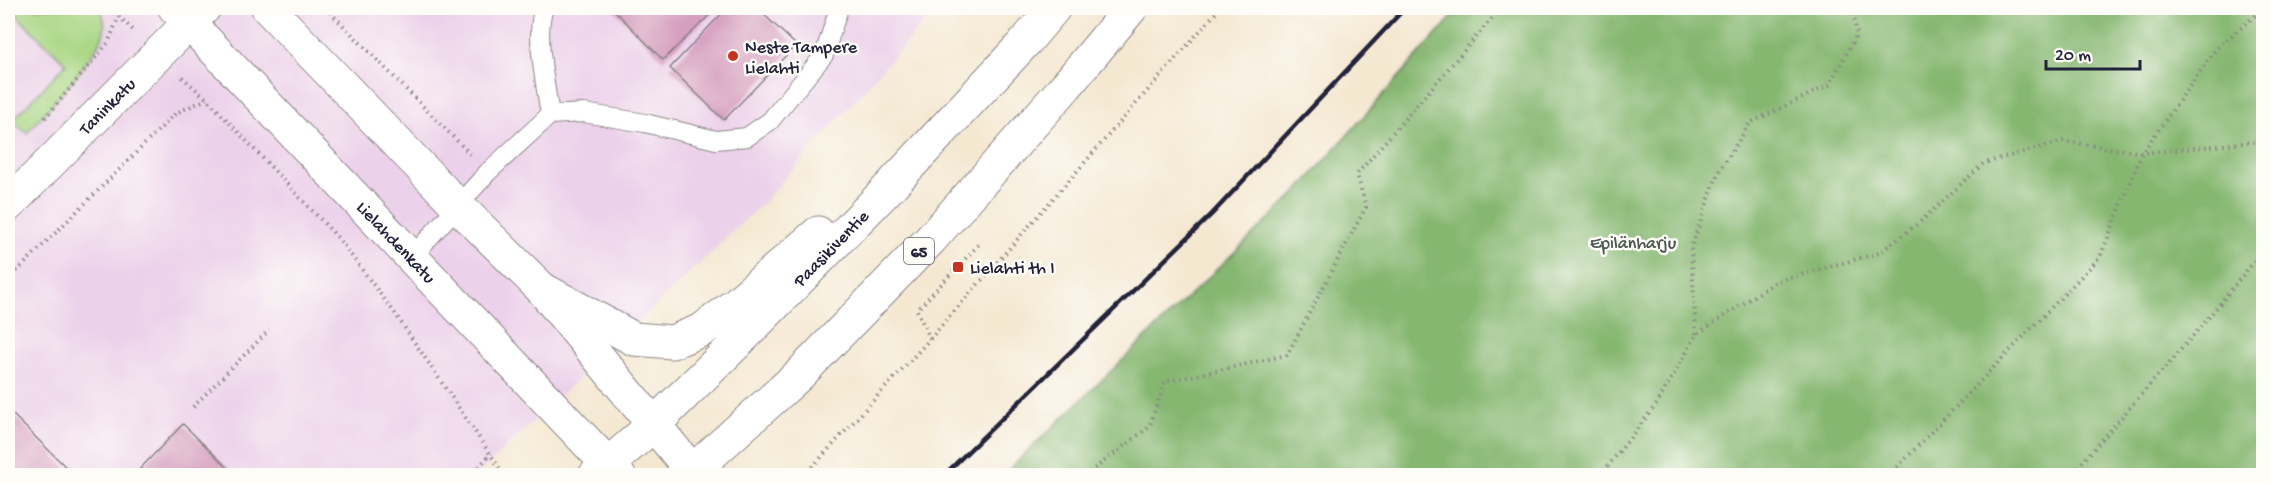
<svg xmlns="http://www.w3.org/2000/svg" width="2271" height="483" viewBox="0 0 2271 483" font-family="'Gochi Hand',sans-serif">
<rect width="100%" height="100%" fill="#fdfcf7"/>
<filter id="ink" filterUnits="userSpaceOnUse"><feTurbulence type="fractalNoise" baseFrequency=".0167" numOctaves="2"/><feDisplacementMap in="SourceGraphic" scale="12" xChannelSelector="R" yChannelSelector="G"/><feConvolveMatrix kernelMatrix="1 2 1 2 8 2 1 2 1" color-interpolation-filters="sRGB"/></filter>
<filter id="wash" filterUnits="userSpaceOnUse"><feTurbulence type="fractalNoise" baseFrequency=".008" numOctaves="4" result="noise"/><feDisplacementMap in="SourceGraphic" scale="24" xChannelSelector="R" yChannelSelector="G"/><feGaussianBlur stdDeviation="1.35" result="paint"/><feColorMatrix in="noise" values="0 0 0 0 0 0 0 0 0 0 0 0 0 0 0 0 0 1.4 0 .05"/><feComposite in="paint" operator="in"/></filter>
<g filter="url(#wash)">
<rect width="100%" height="100%" fill="#f4e8d1"/>
<!-- built -->
<path fill="#ecd1ea" d="M8 8H937L762 204 476 476 8 475Z"/>
<!-- green -->
<path fill="#a9d683" stroke="#667c5f" stroke-width="1.5" d="M9 8H100C103 15 106 22 104 31 101 53 44 113 27 133L12 121 66 64Z"/>
<!-- forest -->
<path fill="#86b771" stroke="#546c56" stroke-width="1.5" d="M1460 8H2263V475H1003L1295 194Z"/>
<g id="blocks">
<!-- building -->
<g fill="#d49bbd">
<path d="M612 8H717L663 60Z"/>
<path d="M727 8H757L796 45 724 120 670 68Z"/>
<path d="M8 410 75 476H8Z"/>
<path d="M183 424 236 476H133Z"/>
</g>
</g>
</g>
<g filter="url(#ink)">
<use href="#blocks" fill-opacity="0" stroke="#8b8586" stroke-width="1.5"/>
<g fill="none" stroke-linecap="round" stroke-linejoin="round">
<defs>
<g id="lane">
<path d="M544 8C534 34 546 86 550 115"/>
<path d="M411 258 488 172 550 115 584 113 645 123 716 140 747 137 770 121 824 55 839 8"/>
</g>
<g id="street">
<path id="s1" d="M8 205 204 8"/>
</g>
<g id="primary">
<path id="s2" d="M175 8 619 476"/>
<path d="M268 8 457 205 542 289 692 471"/>
</g>
<g id="highway">
<path d="M542 289 634 339 672 342 702 330 737 303 818 233"/>
<path id="s3" d="M595 476 653 425 745 335 884 193 1027 40 1054 8"/>
<path d="M687 476 799 375 931 239 1066 86 1131 8"/>
</g>
</defs>
<!-- lane casing -->
<use href="#lane" stroke="#8b8586" stroke-width="20"/>
<!-- street casing -->
<use href="#street" stroke="#8b8586" stroke-width="35"/>
<!-- primary casing -->
<use href="#primary" stroke="#8b8586" stroke-width="35"/>
<!-- highway casing -->
<use href="#highway" stroke="#8b8586" stroke-width="35"/>
<!-- path -->
<g stroke="#8b8586" stroke-width="4" stroke-dasharray="1.5 4.5" stroke-linecap="butt">
<path d="M110 8 135 32"/>
<path d="M326 8 470 154"/>
<path d="M182 77 207 99 338 238 394 312 505 476"/>
<path d="M45 118 108 43 119 16"/>
<path d="M8 280 176 113 207 99"/>
<path d="M1696 334 1691 248 1718 173 1750 123 1829 85 1857 34 1852 8"/>
<path d="M930 339 917 310 980 243"/>
<path d="M193 407 269 330"/>
<path d="M471 476 491 453"/>
<path d="M804 476 930 339 1220 8"/>
<path d="M1085 476 1149 427 1165 382 1287 355 1366 207 1357 174 1501 8"/>
<path d="M1600 476 1656 405 1697 334 1777 281 1879 253 1919 223 1984 163 2064 141 2142 153 2264 141"/>
<path d="M1889 476 2100 257 2142 153 2216 49 2264 8"/>
<path d="M2070 476 2205 322 2264 249"/>
</g>
<!-- lane -->
<use href="#lane" stroke="#fff" stroke-width="18"/>
<!-- street -->
<use href="#street" stroke="#fff" stroke-width="33"/>
<!-- primary -->
<use href="#primary" stroke="#fff" stroke-width="33"/>
<!-- highway -->
<use href="#highway" stroke="#fff" stroke-width="33"/>
<!-- rail -->
<path stroke="#22223b" stroke-width="4.5" d="M943 476 1212 214 1405 8"/>
</g>
</g>
<!-- markers -->
<g fill="#c8321e" stroke="#fdfcf7" stroke-width="2">
<circle cx="733" cy="56" r="6"/>
<rect x="952" y="261" width="12" height="12" rx="3"/>
</g>
<g text-anchor="middle" stroke-width="5" stroke-linejoin="round" paint-order="stroke">
<!-- shield labels -->
<rect fill="#fdfcf7" stroke="#646373" stroke-width="1.5" x="904" y="238" width="30" height="26" rx="4.5"/>
<g font-size="16" font-weight="bold" fill="#22223b">
<text x="919" y="257">65</text>
</g>
<!-- poi labels -->
<g font-size="18" fill="#22223b" stroke="#fdfcf7" text-anchor="start">
<text x="745" y="52">Neste Tampere<tspan x="745" dy="21">Lielahti</tspan></text>
<text x="970" y="273">Lielahti th I</text>
</g>
<!-- street labels -->
<g font-size="18" fill="#22223b" stroke="#fdfcf7">
<text dy="6" stroke="none"><textPath href="#s1" startOffset="140">Taninkatu</textPath></text>
<text dy="6" stroke="none"><textPath href="#s2" startOffset="322">Lielahdenkatu</textPath></text>
<text dy="6" stroke="none"><textPath href="#s3" startOffset="328">Paasikiventie</textPath></text>
</g>
<!-- park labels -->
<g font-size="18" fill="#4a5851" stroke="#fdfcf7">
<text x="1633" y="248">Epilänharju</text>
</g>
</g>
<!-- margin -->
<rect width="2271" height="483" fill="none" stroke="#fdfcf7" stroke-width="30"/>
<!-- scale -->
<path d="M2046 60v9h94v-9" fill="none" stroke="#22223b" stroke-width="3"/>
<text x="2055" y="60" font-size="18" fill="#22223b" stroke="#fdfcf7" stroke-width="4.5" paint-order="stroke">20 m</text>
</svg>
